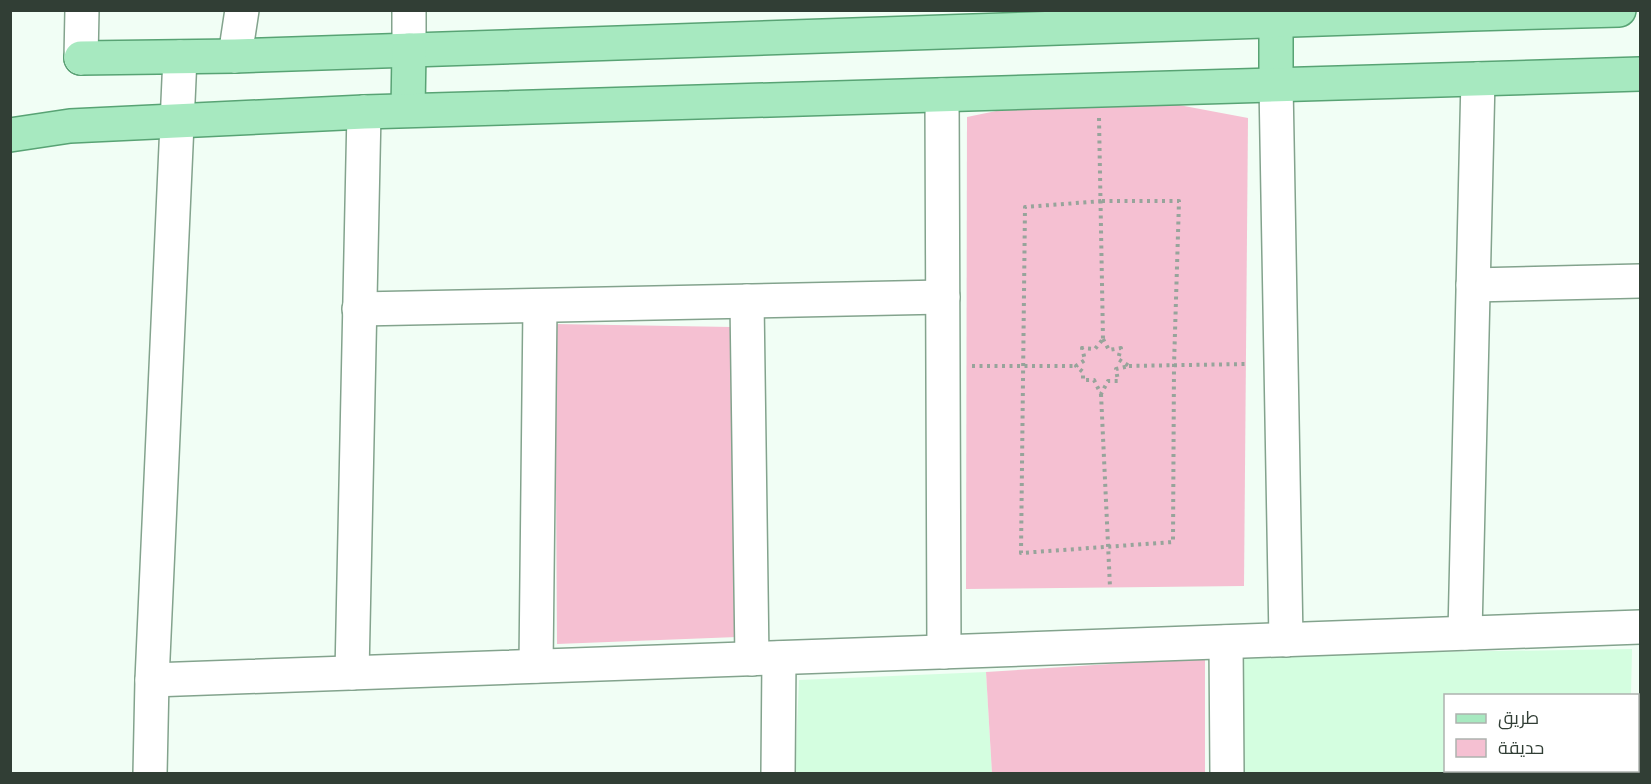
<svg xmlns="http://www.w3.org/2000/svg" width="1651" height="784" viewBox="0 0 1651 784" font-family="Quicksand,Cairo,sans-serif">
<rect width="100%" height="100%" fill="#f1fef5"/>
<!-- built -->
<g fill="#d4fee0">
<path d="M1632 649 1631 695 1446 696V770H1629V773L1238 774 1239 655Z"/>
<path d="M986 672 992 773H795L799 680Z"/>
</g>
<!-- green -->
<g fill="#f5c0d2">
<path d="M1099 90 1248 118 1244 586 966 589 967 117Z"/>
<path d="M555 324 732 327 737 637 557 644Z"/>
<path d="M1205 658V773H992L986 672Z"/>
</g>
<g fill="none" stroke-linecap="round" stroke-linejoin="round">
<defs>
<g id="minor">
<path d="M409 10V50"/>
<path d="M235 56 242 10"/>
<path d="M81 58 82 10"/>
<path d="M1276 84 1286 640"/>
<path d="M942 95 944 652"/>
<path d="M1473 285 1640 281"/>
<path d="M747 301 752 659"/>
<path d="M359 309 943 297"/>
<path d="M1465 633 1478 79"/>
<path d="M1226 642 1227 774"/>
<path d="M536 666 540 306"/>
<path d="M352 673 364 112"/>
<path d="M152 680 1640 627"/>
<path d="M150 774 152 680 180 57"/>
<path d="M778 774 779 658"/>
</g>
<g id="major">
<path d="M1276 20V84"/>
<path d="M81 58 235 56 1472 14 1619 10"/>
<path d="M408 110 409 50"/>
<path d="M10 135 70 126 364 112 1640 74"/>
</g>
</defs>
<!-- minor casing -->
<use href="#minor" stroke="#83a38d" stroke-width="36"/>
<!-- major casing -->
<use href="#major" stroke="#58a374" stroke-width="36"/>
<!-- path -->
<g stroke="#97a49b" stroke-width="4" stroke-dasharray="3 4.5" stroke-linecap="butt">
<path d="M1099 118 1103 339"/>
<path d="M1102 201H1179L1174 365 1173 542 1021 553 1025 207Z"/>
<path d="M1103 339 1109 350 1121 348 1118 359 1129 366 1116 369 1118 381H1108L1101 394 1094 380H1083V372L1076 366 1085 360 1082 348 1095 349Z"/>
<path d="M972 366H1076"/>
<path d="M1129 366 1246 364"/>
<path d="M1101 394 1110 587"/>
</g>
<!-- minor -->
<use href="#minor" stroke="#fff" stroke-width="33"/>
<!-- major -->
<use href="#major" stroke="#a7e9c0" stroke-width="33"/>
</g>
<!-- border -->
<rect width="1651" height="784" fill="none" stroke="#313e35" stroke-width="24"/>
<!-- legend -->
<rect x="1444" y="694" width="195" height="78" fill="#ffffff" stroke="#adb2ae" stroke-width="1.5"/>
<rect x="1456" y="714" width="30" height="9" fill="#a7e9c0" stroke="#adb2ae" stroke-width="1.5"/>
<text x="1498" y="724" font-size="18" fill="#313e35">طريق</text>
<rect x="1456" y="739" width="30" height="18" fill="#f5c0d2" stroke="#adb2ae" stroke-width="1.5"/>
<text x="1498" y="754" font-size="18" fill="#313e35">حديقة</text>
</svg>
